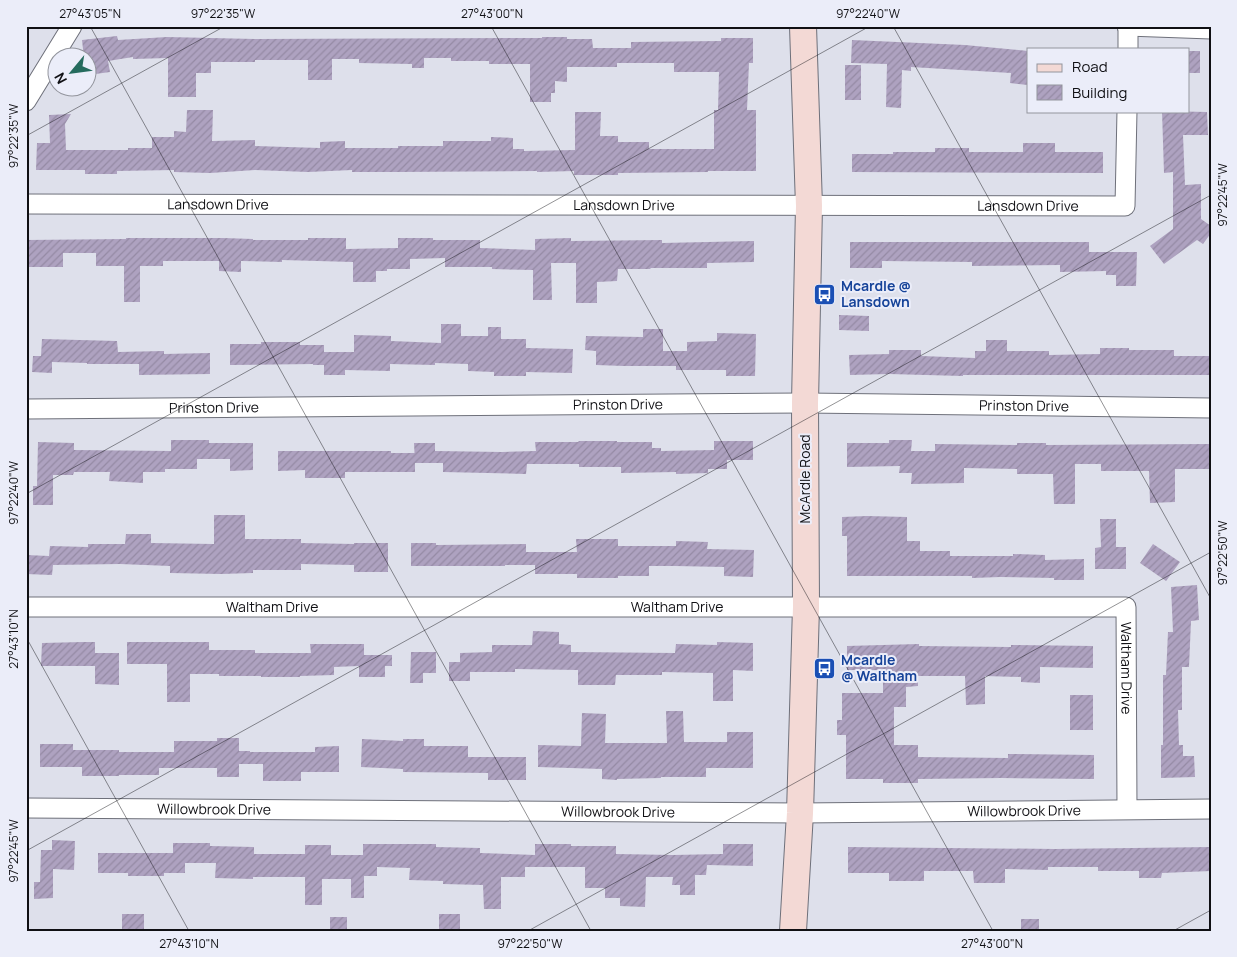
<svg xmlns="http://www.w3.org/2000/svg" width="1237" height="957" viewBox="0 0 1237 957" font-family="Manrope,sans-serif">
<defs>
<pattern id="building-hatch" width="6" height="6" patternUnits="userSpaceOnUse" patternTransform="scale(1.25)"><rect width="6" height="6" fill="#aea2c0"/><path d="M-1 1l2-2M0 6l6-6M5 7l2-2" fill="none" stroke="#958aa4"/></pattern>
</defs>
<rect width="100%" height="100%" fill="#dee0eb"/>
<!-- building -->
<g fill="url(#building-hatch)">
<path d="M117 36 118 40 167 37 255 39 542 38V37H567V39H592L593 48H631V42L721 41V38H753V63H749L747 110H756V171H708V172L618 173V175H574V171L537 172V171L398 172H352V170L308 172 255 170 210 173 174 172V170L117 171V174H85V170H36L37 143H50L49 115 71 114 65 124 66 150H128V148H152V137H174V131L186 132 187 110H213L212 141 255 140V146L320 148V142L345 141V148H398V146H443V141H491V137L513 138V149H524V151L575 150V112H601L600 136H618V142H649V149H714V110H718L719 72H674V63H617V67H567V82L555 81V93H551V102H530V64H489V61H451V58H424V68H412V64L359 63V59H332V80H308V60H255V62H211V73H196V97H168V58L133 59V57L108 61 110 72 88 75V58H84L82 40Z"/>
<path d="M852 40 965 45 1028 51V85L1010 83 1011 73 911 67V71L902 70 901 108 886 107 887 64 851 63Z"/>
<rect x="1188" y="51" width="12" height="22"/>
<rect x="845" y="65" width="16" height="35"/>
<path d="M1162 111 1207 112 1208 135H1183L1185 185 1201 184V219L1211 226V233L1203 244 1197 240 1164 264 1150 246 1173 229V172L1164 173Z"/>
<path d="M1023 143H1055V152H1103V173L852 172V154H893V152H935V148H969V152H1023Z"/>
<path d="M126 238H223L253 239V240H308V238H346V249L398 248V238H433V240H480V248L535 250V239L571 238V241L662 240V243L754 241V262L707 263V268H650L651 269H618L617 281 597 282V303H576V263H551L552 300H533V270L492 269V267H445V258L410 259V269H387V271H376V282H353V262L282 260V262L241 261V272L219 271V261H163V266H140V302H124V266H96V253H63V267H26V240L126 239Z"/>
<path d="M850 242H1089V252H1137L1136 286H1116V275H1106V271L1060 272V265L972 266V262L882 261V268H850Z"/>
<path d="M839 315 869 316V331L839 330Z"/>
<path d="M441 324H461V336H488V327H501V339H526V348L573 349 572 373 526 372V376H494V372L468 371V364L435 363V365L390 364V371L345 370V375H324V365H313V364L230 365V344H261V342H300V345H324V352H354V335L391 336V341L441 343Z"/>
<path d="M643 329H663V351H687V342L717 341V333L756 334 755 376H726V370H676V366H624L596 365V351L585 350 586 336 643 337Z"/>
<path d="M42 339 117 341 118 352 164 351V354L210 353V374L139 375V364H87V363L52 362V373L32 372 33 356H41Z"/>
<path d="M986 340H1007V351H1049V355L1100 354V348H1129V350H1174V356H1211V375H963V376L889 374 850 375 849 355 889 354V350H921V356L975 358V351H986Z"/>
<path d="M171 440H209V443H253V470L230 471V459H197V469H165V472H143V483L109 481 110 472H74L73 475H53V505H33V486H37L38 442 74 443V450L171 451Z"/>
<path d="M889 440H912L911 451H935V444L1017 445V443H1046V445L1211 444V469H1175V502L1150 503 1149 471H1101V464H1075V504H1054L1053 474H1017V469L964 468V483L911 484 912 473H899L900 466 847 467V443H889Z"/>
<path d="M578 441H617V442H652V448H661V451L714 450V441H753V460H727V469H708V473L676 474V472L621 473V467H579V464H527L526 474 443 472V463H415L414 443H435V451L502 452 536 451 535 442H579Z"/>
<path d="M278 451H391V453H415V472H345V478H305V470L278 471Z"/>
<path d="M214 515H245V539H301V543L354 544V543H388V572H354V565L301 564V570H253V573L221 574 170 573V566L120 564 53 565 52 575 26 574V555L49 556 50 546 88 547V544H125L126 534H151V543L214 544Z"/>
<path d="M867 516 907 517V541H920V551H950V556H1013V554L1045 555V560L1084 559V580H1054V578L1000 577 972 578V576H847V536H842V517Z"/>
<path d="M1100 519H1116V547H1126V569H1095V548L1101 547Z"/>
<path d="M576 539H618V546H676V541L708 542 707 549 754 550 753 577 724 576V567L675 566H649V576H618V578H577V574H535V565H505V566H411V543H436V545L526 544V552H577Z"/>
<path d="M1153 544 1180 562 1166 581 1140 563Z"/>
<path d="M1197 585 1199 620 1191 621 1189 667H1182V710H1178L1179 745H1183V756H1194L1195 777 1161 778V745H1163V675H1166L1168 632H1173L1171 587Z"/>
<path d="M533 631 559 632V644L571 645V652L675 653 676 644 717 645V642L753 643V671L733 670V701H713V673L662 672V675H616L615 685H578V670L515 669V672H470V681H449V662H460V653L492 652V645H532Z"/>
<path d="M83 642H95V653H119V685L95 684V666H41L42 643Z"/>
<path d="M127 642H209V650H255V653H311L310 644H364V655H392V666H385V677H359V666L334 667V675L300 676V677H261V676H219V674H190V702H167V664H127Z"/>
<path d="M919 644V646L1011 647V645L1093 646V668L1040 667V683L1021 682V677L985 676V704L966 705 965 676H918V686L906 687V707H894V745H918V757L1008 758V754L1094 755V779L1001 778 918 779V783H883V779H846V735H837V720H842V693H883V670H847V646Z"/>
<path d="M411 652H436V673H423V683H410Z"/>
<rect x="1070" y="695" width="23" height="35"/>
<path d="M666 711H683L684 742H727V732H753V768H706V777H661V778L617 779V780L602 779V769L538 767V745L581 746 582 713 606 714 605 743H667Z"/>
<path d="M217 738H239V751H250V752H315V747L339 746V772H301V781H263V764H239V777H217V768H159V775H119V776H82V767H40V744H73V750H119V752H174V741H217Z"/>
<path d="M362 739 403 741V739H424V746H468V757H526V780H488V773L403 772V769L361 767Z"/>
<path d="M52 840 75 841 74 870 53 869V898L34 899V882H40L41 850H52Z"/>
<path d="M173 843H210V846L254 847V854H305V845H331V855H363V844H436V847L480 848V853L535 855V844H571V846H616V854L673 855 723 854V844H753V866L707 865 706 875H695V895H680V885H672L673 877H646L645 907 620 906V898H605V888H585V867H525V877H501V909H484L483 885 443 884V881L409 880 410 868 377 867V876H364V898H351V879H322V905H305V877H253V879L215 878 216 863H185V873H164V876H128V873H98V853H173Z"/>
<path d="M848 847 1055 849 1211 847V871L1162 873 1161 878H1139V871H1098V867H1048V870L1005 869V883H974L973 871H924V881H889V873H848Z"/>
<rect x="122" y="914" width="22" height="17"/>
<rect x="439" y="914" width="21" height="17"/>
<rect x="330" y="917" width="17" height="14"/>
<rect x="1021" y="919" width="18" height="12"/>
</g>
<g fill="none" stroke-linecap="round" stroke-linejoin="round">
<defs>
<g id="minor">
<path d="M1127 26 1211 29"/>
<path d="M1128 49V26"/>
<path d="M26 101 72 26"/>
<path id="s1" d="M26 204 1125 206 1127 111"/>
<path id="s2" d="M26 409 805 403 1211 408"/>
<path id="s3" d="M26 607H1126L1127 809"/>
<path id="s4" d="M26 808 800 813 1211 809"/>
</g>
<path id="secondary" d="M793 931 800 813 806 607 805 403 809 206 803 26"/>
</defs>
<!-- minor casing -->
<use href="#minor" stroke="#6e707a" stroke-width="21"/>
<!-- secondary casing -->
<use href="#secondary" stroke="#6e707a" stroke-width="28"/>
<!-- minor -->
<use href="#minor" stroke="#fff" stroke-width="19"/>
<!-- secondary -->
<use href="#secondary" stroke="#f3d9d5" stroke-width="26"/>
</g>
<!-- ticks -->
<path fill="none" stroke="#101014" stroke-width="1" stroke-opacity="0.45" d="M90 26 591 931M491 26 993 931M893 26 1211 599M26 136 225 26M26 494 870 26M26 637 189 931M26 851 1211 195M528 931 1211 552M1173 931 1211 910"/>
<!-- icons -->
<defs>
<symbol id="bus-square" viewBox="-11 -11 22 22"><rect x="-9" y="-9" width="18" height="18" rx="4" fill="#1a4fb4" stroke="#ebedf9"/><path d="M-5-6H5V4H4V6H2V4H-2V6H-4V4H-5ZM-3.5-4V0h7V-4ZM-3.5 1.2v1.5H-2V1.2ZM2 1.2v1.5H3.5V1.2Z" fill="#fff"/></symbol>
</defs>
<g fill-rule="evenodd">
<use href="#bus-square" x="812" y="282" width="25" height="25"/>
<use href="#bus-square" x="812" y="656" width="25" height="25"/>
</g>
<g text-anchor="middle" stroke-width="4" stroke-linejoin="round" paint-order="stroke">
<!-- street labels -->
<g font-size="14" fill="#101014" stroke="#ebedf9">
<text dy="5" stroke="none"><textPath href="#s1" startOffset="192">Lansdown Drive</textPath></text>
<text dy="5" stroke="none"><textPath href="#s1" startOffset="598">Lansdown Drive</textPath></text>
<text dy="5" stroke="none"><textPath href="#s1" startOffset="1002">Lansdown Drive</textPath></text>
<text dy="5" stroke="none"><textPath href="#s2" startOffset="592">Prinston Drive</textPath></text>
<text dy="5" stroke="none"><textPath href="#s2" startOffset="998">Prinston Drive</textPath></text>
<text dy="5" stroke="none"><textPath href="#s2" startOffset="188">Prinston Drive</textPath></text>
<text transform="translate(805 479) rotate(-90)" y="5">McArdle Road</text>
<text dy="5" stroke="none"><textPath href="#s3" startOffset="246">Waltham Drive</textPath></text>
<text dy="5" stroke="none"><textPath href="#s3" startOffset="651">Waltham Drive</textPath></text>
<text dy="5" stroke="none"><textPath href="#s3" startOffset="1161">Waltham Drive</textPath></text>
<text dy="5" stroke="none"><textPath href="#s4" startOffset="188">Willowbrook Drive</textPath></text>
<text dy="5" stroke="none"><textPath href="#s4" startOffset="998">Willowbrook Drive</textPath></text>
<text dy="5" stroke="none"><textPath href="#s4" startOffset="592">Willowbrook Drive</textPath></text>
</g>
<!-- transit labels -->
<g font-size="14" font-weight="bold" fill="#164399" stroke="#ebedf9" text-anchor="start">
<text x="841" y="291">Mcardle @<tspan x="841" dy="16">Lansdown</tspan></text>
<text x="841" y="665">Mcardle<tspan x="841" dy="16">@ Waltham</tspan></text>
</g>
</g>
<!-- border -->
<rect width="1237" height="957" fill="none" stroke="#ebedf9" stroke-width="55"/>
<!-- legend -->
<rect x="1027" y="48" width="162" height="65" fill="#ebedf9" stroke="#93959d"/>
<rect x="1037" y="64" width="25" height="8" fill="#f3d9d5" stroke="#93959d"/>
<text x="1072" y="72" font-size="15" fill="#101014">Road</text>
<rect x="1037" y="85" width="25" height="15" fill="url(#building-hatch)" stroke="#93959d"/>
<text x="1072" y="98" font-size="15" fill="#101014">Building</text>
<!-- north arrow -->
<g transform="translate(72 72) rotate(241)"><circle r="24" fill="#ebedf9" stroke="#93959d"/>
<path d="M0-4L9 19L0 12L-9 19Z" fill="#256b5e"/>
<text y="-8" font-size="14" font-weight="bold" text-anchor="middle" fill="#101014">N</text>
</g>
<rect x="28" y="28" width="1182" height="902" fill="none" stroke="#101014" stroke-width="2"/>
<g font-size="12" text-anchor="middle" fill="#101014">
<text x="90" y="18">27°43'05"N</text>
<text x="223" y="18">97°22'35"W</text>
<text x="492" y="18">27°43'00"N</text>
<text x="868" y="18">97°22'40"W</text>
<text transform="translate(14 136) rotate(-90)" y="4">97°22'35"W</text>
<text transform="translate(1223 195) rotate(-90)" y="4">97°22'45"W</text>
<text transform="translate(14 493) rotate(-90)" y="4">97°22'40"W</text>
<text transform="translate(1223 553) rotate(-90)" y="4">97°22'50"W</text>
<text transform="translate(14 639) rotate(-90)" y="4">27°43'10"N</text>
<text transform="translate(14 851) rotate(-90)" y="4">97°22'45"W</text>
<text x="189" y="948">27°43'10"N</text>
<text x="530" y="948">97°22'50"W</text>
<text x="992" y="948">27°43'00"N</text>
</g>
</svg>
